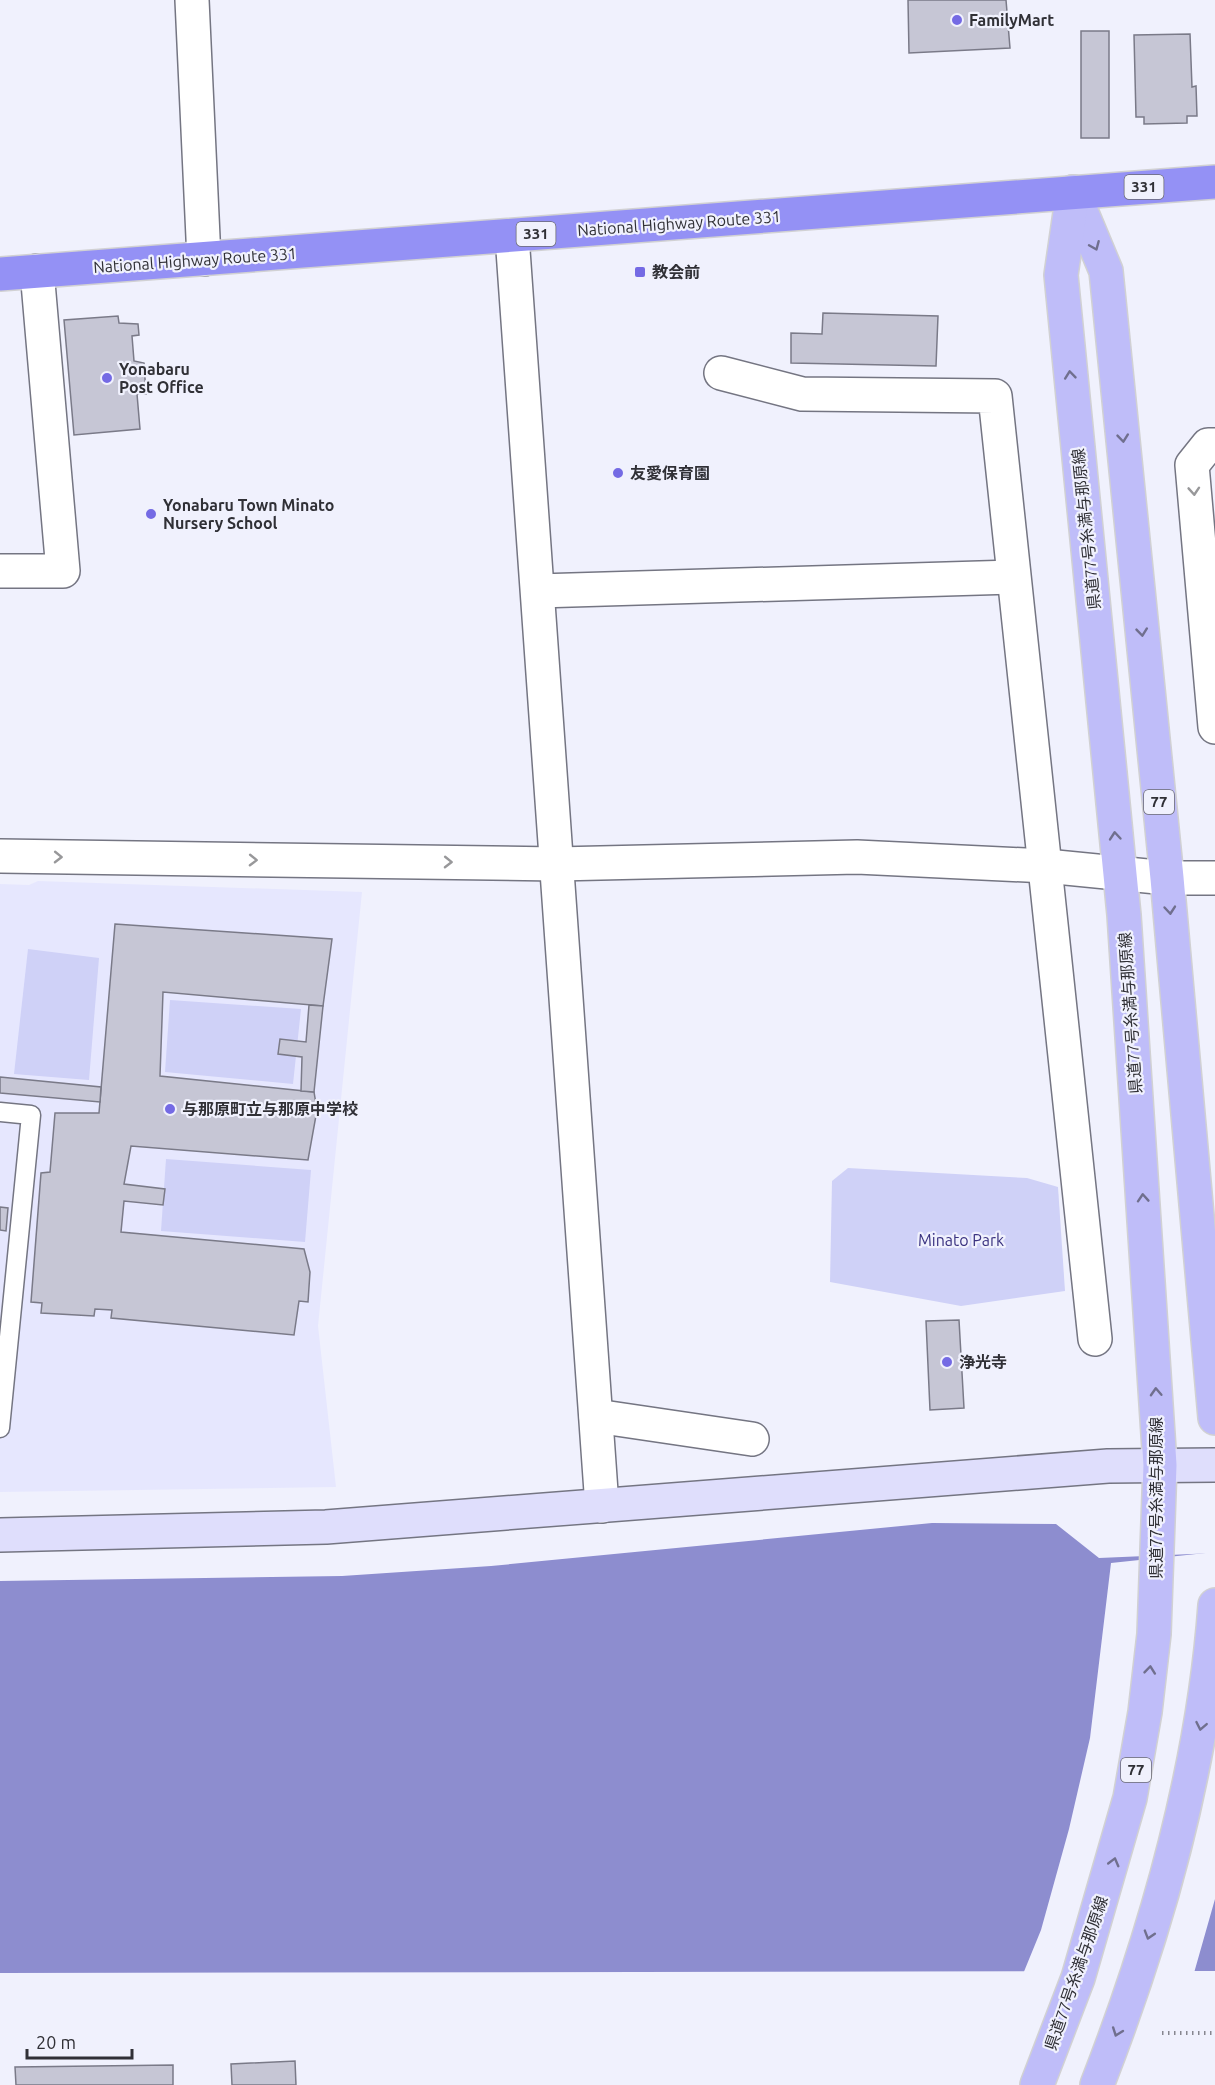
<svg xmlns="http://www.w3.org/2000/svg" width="1215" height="2085" viewBox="0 0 1215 2085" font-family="Ubuntu,'Noto Sans JP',sans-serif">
<rect width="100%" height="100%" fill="#f0f1fd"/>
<!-- built -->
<path fill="#e6e7fe" d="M38 881 362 892 318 1326 336 1487 0 1492V884L29 885Z"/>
<!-- green -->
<g fill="#cfd1f7">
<path d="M28 949 99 958 89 1080 14 1074Z"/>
<path d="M170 1000 301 1009 293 1084 165 1072Z"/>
<path d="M166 1159 311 1170 305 1242 161 1231Z"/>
<path d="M848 1168 1027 1178 1058 1187 1065 1291 961 1306 830 1282 832 1181Z"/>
</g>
<!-- water -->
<path fill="#8d8dcf" d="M932 1523 1056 1524 1099 1558 1215 1553V1971L0 1973V1581L342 1576 491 1566Z"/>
<!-- pier -->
<path fill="#f0f1fd" d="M1215 1552V1899L1194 1973 1023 1974 1041 1930 1069 1829 1090 1738 1111 1563Z"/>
<!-- building -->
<g fill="#c6c6d5" stroke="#7a7a88" stroke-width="1.5">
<path d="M908 0H1006L1010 48 909 53Z"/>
<rect x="1081" y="31" width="28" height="107"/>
<path d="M1190 34 1192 87 1196 86 1197 116H1187V123L1144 124V117H1136L1134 35Z"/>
<path d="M823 313 938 316 936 366 791 363V333L822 334Z"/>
<path d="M118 316 119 323 138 324 139 335 132 336 134 361 144 363 146 394H137L140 429 74 435 64 320Z"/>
<path d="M115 924 332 939 323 1006 163 992 160 1076 314 1092 317 1110 308 1160 131 1146 124 1184 165 1189 163 1205 124 1201 121 1232 304 1249 310 1272 308 1302 299 1301 294 1335 111 1318 112 1310 95 1309 94 1316 41 1313 42 1303 31 1302 41 1173 50 1172 55 1113H99Z"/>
<path d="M309 1005 323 1006 314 1092 301 1091 302 1057 278 1054 280 1039 306 1042Z"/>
<path d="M0 1077 101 1087 100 1102 0 1093Z"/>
<path d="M0 1207 8 1208 6 1231 0 1230Z"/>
<path d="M959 1320 964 1408 930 1410 926 1321Z"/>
<path d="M295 2061 296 2085H232L231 2064Z"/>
<path d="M173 2065V2085H16L15 2067Z"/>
</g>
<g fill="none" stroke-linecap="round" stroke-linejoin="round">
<defs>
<path id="lane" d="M0 1112 31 1115 0 1428"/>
<g id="street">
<path d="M192 0 204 259"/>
<path d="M512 236 602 1506"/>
<path d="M721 373 802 394 995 396 1095 1339"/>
<path d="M1215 445H1208L1192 465 1215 727"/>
<path d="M0 571H63L37 271"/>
<path d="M538 591 1013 577"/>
<path d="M0 856 557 864 857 857 1046 866 1167 878H1215"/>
<path d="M596 1416 752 1439"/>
</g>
<path id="secondary" d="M0 1535 326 1527 1108 1466 1215 1465"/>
<g id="primary">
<path d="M1073 192 1106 271 1167 878 1215 1418"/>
<path d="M1037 2085 1078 1978 1130 1798 1145 1712 1154 1634 1160 1465 1124 915 1061 275 1073 192"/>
<path d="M1097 2085C1157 1931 1203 1770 1215 1605"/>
</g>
<path id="highway" d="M0 274 1215 182"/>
</defs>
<!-- lane casing -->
<use href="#lane" stroke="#747582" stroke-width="21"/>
<!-- street casing -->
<use href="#street" stroke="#747582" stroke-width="36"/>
<!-- secondary casing -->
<use href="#secondary" stroke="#747582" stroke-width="36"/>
<!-- primary casing -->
<use href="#primary" stroke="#d1d1d3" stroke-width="36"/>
<!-- highway casing -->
<use href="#highway" stroke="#d1d1d3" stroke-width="36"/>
<!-- path -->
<path stroke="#878790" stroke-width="4" stroke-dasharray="1.5 4.5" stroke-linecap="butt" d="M1162 2033H1215"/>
<!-- lane -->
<use href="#lane" stroke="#fff" stroke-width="18"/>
<!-- street -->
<use href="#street" stroke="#fff" stroke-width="33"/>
<!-- secondary -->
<use href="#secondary" stroke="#dfdefc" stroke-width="33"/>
<!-- primary -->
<use href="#primary" stroke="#bfbdf9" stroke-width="33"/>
<!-- highway -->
<use href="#highway" stroke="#9491f5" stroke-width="33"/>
</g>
<!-- one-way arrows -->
<defs><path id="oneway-chevron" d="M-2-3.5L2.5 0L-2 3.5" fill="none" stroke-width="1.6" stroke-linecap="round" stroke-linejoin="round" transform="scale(1.5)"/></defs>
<g stroke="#706f8e">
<use href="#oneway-chevron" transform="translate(1095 246) rotate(67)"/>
<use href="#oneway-chevron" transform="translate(1070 375) rotate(-96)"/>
<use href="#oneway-chevron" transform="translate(1123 438) rotate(84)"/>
<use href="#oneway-chevron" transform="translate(1142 632) rotate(84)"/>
<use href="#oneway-chevron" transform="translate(1115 836) rotate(-95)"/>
<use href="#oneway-chevron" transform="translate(1170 910) rotate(85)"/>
<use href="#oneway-chevron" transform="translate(1143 1198) rotate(-94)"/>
<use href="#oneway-chevron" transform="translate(1156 1392) rotate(-93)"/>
<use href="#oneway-chevron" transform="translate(1150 1670) rotate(-84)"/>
<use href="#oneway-chevron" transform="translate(1201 1726) rotate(101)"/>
<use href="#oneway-chevron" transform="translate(1114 1862) rotate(-75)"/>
<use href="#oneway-chevron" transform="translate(1149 1935) rotate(107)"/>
<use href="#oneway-chevron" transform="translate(1117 2032) rotate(110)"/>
</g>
<g stroke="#98989a">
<use href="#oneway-chevron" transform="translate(1194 491) rotate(86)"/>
<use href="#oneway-chevron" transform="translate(58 857) rotate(1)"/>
<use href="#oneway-chevron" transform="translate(253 860) rotate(1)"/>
<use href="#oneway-chevron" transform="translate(448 862) rotate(1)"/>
</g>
<!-- markers -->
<g fill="#746ae4" stroke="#f0f1fd" stroke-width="2">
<circle cx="957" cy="20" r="6"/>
<rect x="634" y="266" width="12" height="12" rx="3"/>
<circle cx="107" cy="378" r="6"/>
<circle cx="618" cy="473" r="6"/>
<circle cx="151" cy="514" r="6"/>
<circle cx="170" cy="1109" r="6"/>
<circle cx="947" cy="1362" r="6"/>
</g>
<g text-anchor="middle" stroke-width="4.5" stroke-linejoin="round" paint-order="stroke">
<!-- shield labels -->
<g fill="#f0f1fd" stroke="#6a6a72" stroke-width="1.5">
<rect x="1124.5" y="175" width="39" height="24" rx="4.5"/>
<rect x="516.5" y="222" width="39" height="24" rx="4.5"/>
<rect x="1144" y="790" width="30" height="24" rx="4.5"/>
<rect x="1121" y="1758" width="30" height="24" rx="4.5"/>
</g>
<g font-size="15" font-weight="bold" fill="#303036">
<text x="1144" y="192">331</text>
<text x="536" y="239">331</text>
<text x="1159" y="807">77</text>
<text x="1136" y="1775">77</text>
</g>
<!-- poi labels -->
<g font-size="16" font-weight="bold" fill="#303036" stroke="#f0f1fd" text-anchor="start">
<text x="969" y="26">FamilyMart</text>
<text x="652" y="278">教会前</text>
<text x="119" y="375">Yonabaru<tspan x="119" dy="18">Post Office</tspan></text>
<text x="630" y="479">友愛保育園</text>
<text x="163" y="511">Yonabaru Town Minato<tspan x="163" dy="18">Nursery School</tspan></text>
<text x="182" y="1115">与那原町立与那原中学校</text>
<text x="959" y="1368">浄光寺</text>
</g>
<!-- street labels -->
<g font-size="16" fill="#303036" stroke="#f0f1fd">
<text transform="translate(679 223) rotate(-4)" y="6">National Highway Route 331</text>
<text transform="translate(195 260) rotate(-4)" y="6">National Highway Route 331</text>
<text transform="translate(1086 529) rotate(-96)" y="6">県道77号糸満与那原線</text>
<text transform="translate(1130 1013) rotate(-94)" y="6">県道77号糸満与那原線</text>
<text transform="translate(1156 1498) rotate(-90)" y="6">県道77号糸満与那原線</text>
<text transform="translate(1076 1973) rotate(-71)" y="6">県道77号糸満与那原線</text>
</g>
<!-- park labels -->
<g font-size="16" fill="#3a3280" stroke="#f0f1fd">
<text x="961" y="1246">Minato Park</text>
</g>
</g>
<!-- scale -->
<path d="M27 2049v9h105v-9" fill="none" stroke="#303036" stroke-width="3"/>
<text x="36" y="2049" font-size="18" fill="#303036" stroke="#f0f1fd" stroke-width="4.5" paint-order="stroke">20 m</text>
</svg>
